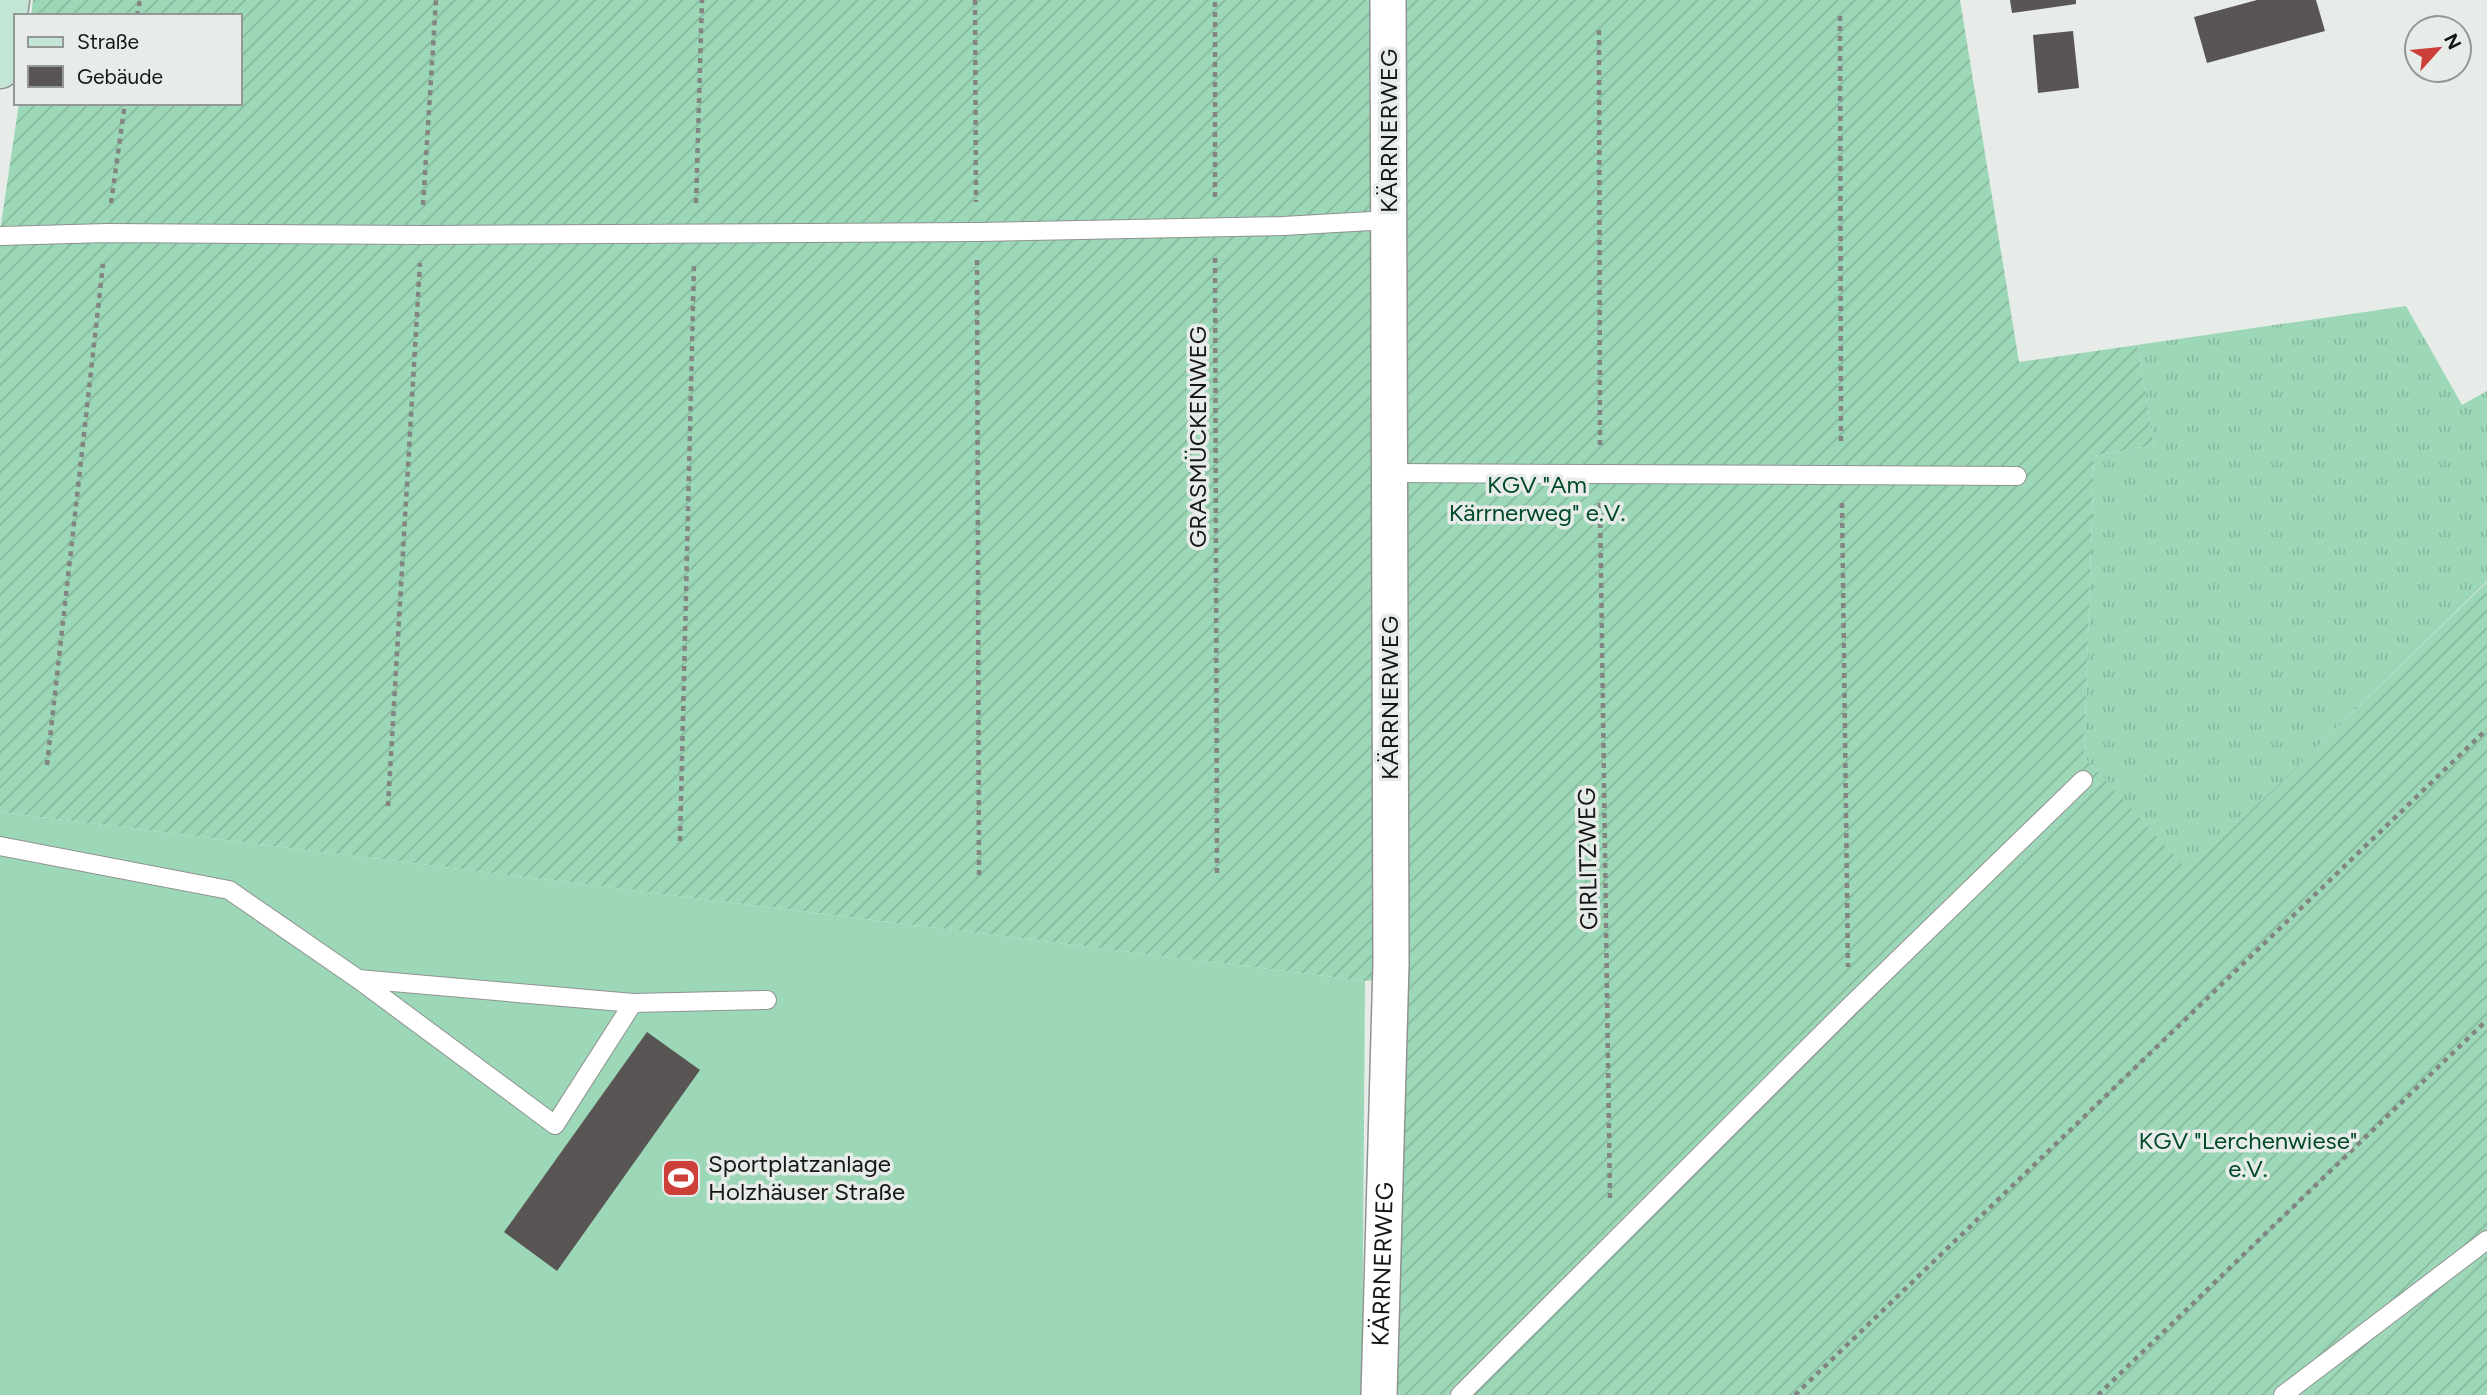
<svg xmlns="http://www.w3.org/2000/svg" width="2487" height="1395" viewBox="0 0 2487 1395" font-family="Figtree,sans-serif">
<defs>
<pattern id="grass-tufts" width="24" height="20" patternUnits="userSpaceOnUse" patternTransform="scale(1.75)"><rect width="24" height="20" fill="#9cd8b7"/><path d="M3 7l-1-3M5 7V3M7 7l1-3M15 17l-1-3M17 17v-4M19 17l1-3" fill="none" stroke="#86b99d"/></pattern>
<pattern id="garden-furrows" width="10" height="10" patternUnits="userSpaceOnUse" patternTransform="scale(1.75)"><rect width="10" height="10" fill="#9cd8b7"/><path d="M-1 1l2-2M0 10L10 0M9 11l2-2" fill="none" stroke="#86b99d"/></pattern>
</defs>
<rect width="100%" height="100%" fill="#e7ece9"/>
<!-- grass -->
<path fill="url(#grass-tufts)" d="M2406 306 2462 405 2487 391V581L2189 872 2084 757 2094 456 2154 445 2137 345Z"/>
<!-- garden -->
<path fill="url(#garden-furrows)" d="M33 0H1960L2019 362 2137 345 2154 445 2094 456 2084 757 2189 871 2487 582V1395H1393L1399 977 1365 981 0 812V231L19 103H240V16H31Z"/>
<!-- pitch -->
<path fill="#9cd8b7" d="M0 812 1365 981 1362 1395H0Z"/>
<!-- building -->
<g fill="#595554">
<path d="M2010 0H2076V4L2012 13Z"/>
<path d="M2257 0H2316L2325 31 2207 63 2194 17Z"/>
<path d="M2073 31 2079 88 2038 93 2033 35Z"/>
<path d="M647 1032 700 1070 557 1271 504 1232Z"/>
</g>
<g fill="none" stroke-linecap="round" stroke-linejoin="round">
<defs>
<g id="service">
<path d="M0 236 107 233 422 235 977 232 1283 226 1389 220"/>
<path d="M1389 473 2017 476"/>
<path d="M0 846 229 890 358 979 555 1125 633 1003"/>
<path d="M358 979 633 1003 767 1000"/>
<path d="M1460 1395 1848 1008 2083 780"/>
<path d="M2283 1395 2487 1240"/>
</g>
<g id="minor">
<path id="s1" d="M1379 1395 1391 964 1388 0"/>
</g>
<path id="secondary" d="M0 69 10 0"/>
</defs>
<!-- service casing -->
<use href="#service" stroke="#8f9390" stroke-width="20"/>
<!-- minor casing -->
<use href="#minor" stroke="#8f9390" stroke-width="38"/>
<!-- secondary casing -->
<use href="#secondary" stroke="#8f9390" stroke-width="41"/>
<!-- path -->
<g stroke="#828583" stroke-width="4.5" stroke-dasharray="5 5" stroke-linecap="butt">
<path d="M975 0 976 202"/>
<path d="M137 16 140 0"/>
<path d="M1840 16 1841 446"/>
<path d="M1599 30 1600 445"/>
<path d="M1215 197V0"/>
<path d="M111 203 125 103"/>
<path d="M696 203 702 0"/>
<path d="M423 205 436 0"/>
<path d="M1215 258 1217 873"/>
<path d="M977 260 979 879"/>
<path d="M1600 503 1610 1201"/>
<path d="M1842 503 1848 967"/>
<path d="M47 765 103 264"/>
<path d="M388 806 420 263"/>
<path d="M680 841 694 264"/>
<path d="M1795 1395 2487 729"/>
<path d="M2098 1395 2487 1020"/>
</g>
<!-- service -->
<use href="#service" stroke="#fff" stroke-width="18"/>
<!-- minor -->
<use href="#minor" stroke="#fff" stroke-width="35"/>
<!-- secondary -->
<use href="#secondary" stroke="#c2e5d5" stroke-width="38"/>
</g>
<!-- icons -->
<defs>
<symbol id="stadium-square" viewBox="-11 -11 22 22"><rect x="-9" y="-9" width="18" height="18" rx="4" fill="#cd3f39" stroke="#e7ece9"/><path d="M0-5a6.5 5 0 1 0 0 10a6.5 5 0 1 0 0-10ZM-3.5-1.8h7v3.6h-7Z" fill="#fff"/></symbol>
</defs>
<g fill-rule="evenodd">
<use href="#stadium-square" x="659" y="1156" width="44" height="44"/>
</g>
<g text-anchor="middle" stroke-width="7" stroke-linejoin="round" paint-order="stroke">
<!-- street labels -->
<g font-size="24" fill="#151716" stroke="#e7ece9">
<text transform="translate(1389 131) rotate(-90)" y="8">KÄRRNERWEG</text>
<text transform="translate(1198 437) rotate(-90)" y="8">GRASMÜCKENWEG</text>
<text transform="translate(1390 698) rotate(-90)" y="8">KÄRRNERWEG</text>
<text transform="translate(1588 859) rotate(-91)" y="8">GIRLITZWEG</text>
<text dy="8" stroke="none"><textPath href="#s1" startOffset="131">KÄRRNERWEG</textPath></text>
</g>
<!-- park labels -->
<g font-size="24" fill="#00492d" stroke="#e7ece9">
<text x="1537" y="493">KGV "Am<tspan x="1537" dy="28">Kärrnerweg" e.V.</tspan></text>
<text x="2248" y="1149">KGV "Lerchenwiese"<tspan x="2248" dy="28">e.V.</tspan></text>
</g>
<!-- poi labels -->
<g font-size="24" fill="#151716" stroke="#e7ece9" text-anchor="start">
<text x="708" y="1172">Sportplatzanlage<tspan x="708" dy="28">Holzhäuser Straße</tspan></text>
</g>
</g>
<!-- legend -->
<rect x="14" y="14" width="228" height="91" fill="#e7ece9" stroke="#939795" stroke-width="2"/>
<rect x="28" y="37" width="35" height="10" fill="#c2e5d5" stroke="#939795" stroke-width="2"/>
<text x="77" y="49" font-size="21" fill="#151716">Straße</text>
<rect x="28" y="66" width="35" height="21" fill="#595554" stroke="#939795" stroke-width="2"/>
<text x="77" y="84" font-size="21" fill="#151716">Gebäude</text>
<!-- north arrow -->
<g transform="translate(2438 49) rotate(63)"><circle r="33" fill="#e7ece9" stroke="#939795" stroke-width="2"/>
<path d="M0-5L12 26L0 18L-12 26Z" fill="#cd3f39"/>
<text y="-10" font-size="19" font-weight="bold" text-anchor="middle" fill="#151716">N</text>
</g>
</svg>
